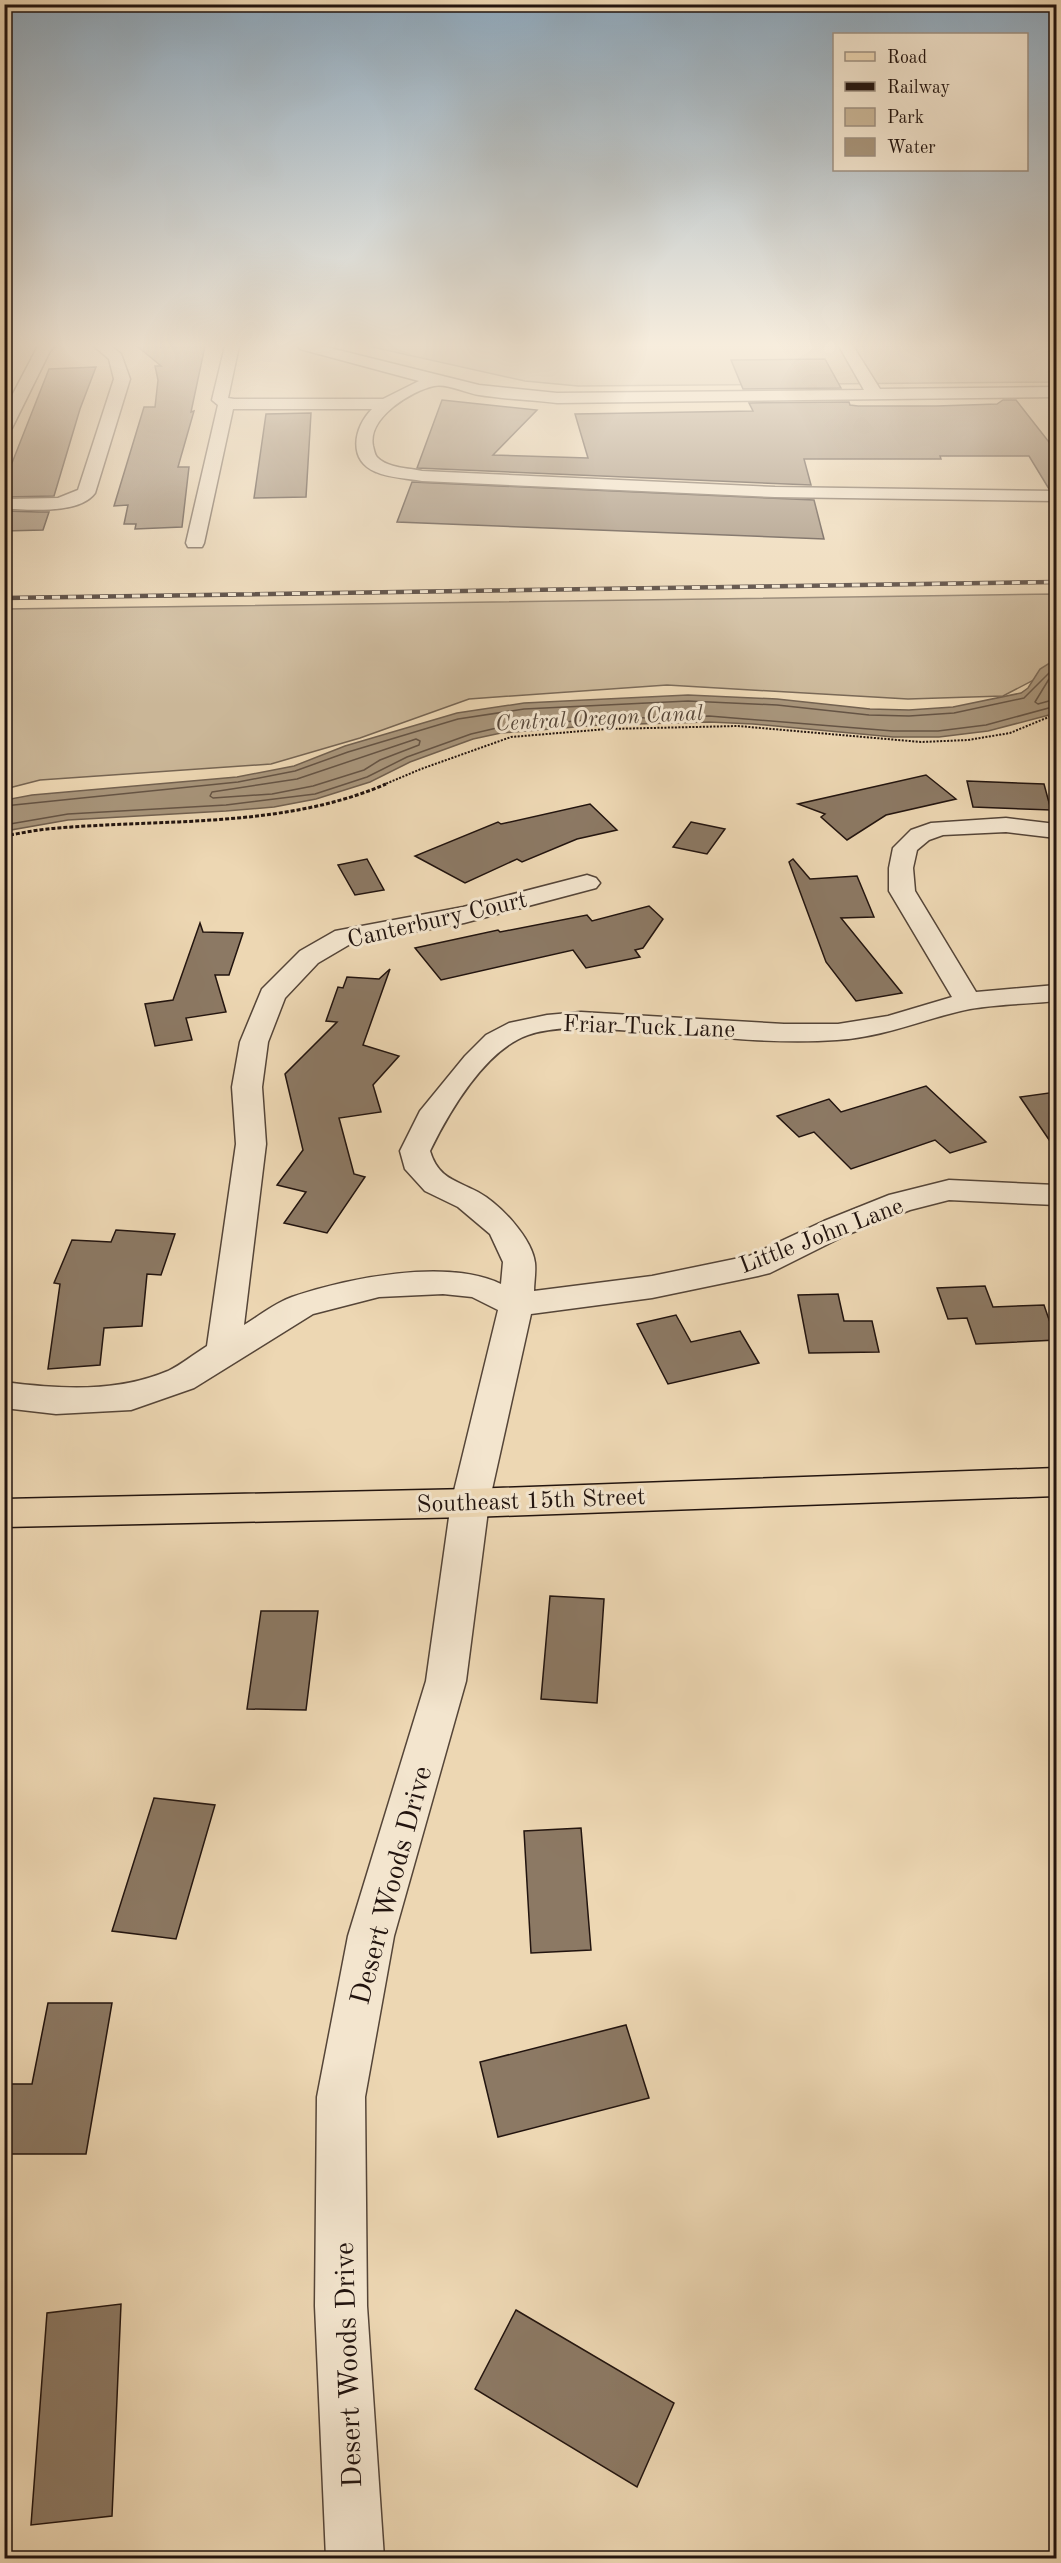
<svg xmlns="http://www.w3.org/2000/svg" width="1061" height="2563" viewBox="0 0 1061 2563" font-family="'Old Standard TT',serif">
<rect width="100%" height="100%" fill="#edd7b3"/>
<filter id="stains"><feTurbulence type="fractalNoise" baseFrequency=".00333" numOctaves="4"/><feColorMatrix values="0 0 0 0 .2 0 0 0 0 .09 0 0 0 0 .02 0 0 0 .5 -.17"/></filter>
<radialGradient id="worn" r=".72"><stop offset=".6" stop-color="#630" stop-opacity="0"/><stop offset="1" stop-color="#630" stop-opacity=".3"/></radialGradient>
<!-- green -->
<g fill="#cab697" stroke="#766553" stroke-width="1.5">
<path d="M368 346H1056V382L578 386 525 381Z"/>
<path d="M1056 594V666L1051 671 1003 696 908 699 667 685 469 699 360 738 271 764 40 780 5 789V609Z"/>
</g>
<!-- water -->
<path fill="#a8957b" stroke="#726150" stroke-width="1.5" d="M1056 659V711L1049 715 988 731 939 737H893L753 724 709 722 600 725 501 733 473 739 410 762 370 782 316 799 274 807 226 811 68 820 5 831V800L32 795 237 777 294 766 345 746 457 713 524 703 688 695 777 699 870 709 909 710 953 707 1021 693 1028 688 1040 669Z"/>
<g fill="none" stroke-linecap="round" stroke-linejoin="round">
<!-- shore -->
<g stroke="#655445" stroke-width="1.5">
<path d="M1056 674 1049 679 1035 702 1038 704 1056 699"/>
<path d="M416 739 420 741 419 745 380 760 364 770 313 786 272 794 213 798 210 796 212 792 297 779Z"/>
<path d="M4 806 238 782 295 771 348 752 458 719 524 709 688 701 777 705 869 715 909 716 954 713 1024 698 1056 666"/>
<path d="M4 825 68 814 226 805 315 794 367 777 407 757 471 734 501 727 600 719 709 716 893 731H938L986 725 1056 706"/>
</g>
</g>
<!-- building -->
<g fill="#8c7964" stroke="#22140f" stroke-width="1.5">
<path d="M137 346H205L191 412 194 411 178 467H189L182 527 135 529 136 524H124L128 505 114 506 144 407H155L158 380 155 366H161Z"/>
<path d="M825 359 841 388 743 389 731 360Z"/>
<path d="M96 367 80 409 54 496 4 497V474L9 464 12 463 49 369Z"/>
<path d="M442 400 537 410 493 455 588 458 575 414 753 411 749 403 849 402 850 405 858 406H937L997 404 1003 400H1016L1056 451V489H1049L1029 456H940L941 459H804L811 485 417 468Z"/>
<path d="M311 413 306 497 254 498 266 414Z"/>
<path d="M412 482 814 500 824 539 397 522Z"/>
<path d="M4 511 39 512H49L43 530 4 531Z"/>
<path d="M926 775 956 799 886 815 847 840 821 817 825 814 798 804Z"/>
<path d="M967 781 1044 784 1051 810 973 807Z"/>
<path d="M590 804 617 830 577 839 522 862 517 859 465 883 415 856 498 822 501 824Z"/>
<path d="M691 822 725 829 707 854 673 847Z"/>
<path d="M367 859 384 890 355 895 338 865Z"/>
<path d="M793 859 810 879 857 876 874 917 841 918 902 993 856 1001 826 962 789 862Z"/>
<path d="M649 906 663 919 643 948 635 950 640 957 586 968 573 950 441 980 415 948 498 930 500 932 587 915 592 921Z"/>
<path d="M200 923 203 932 243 933 229 975H215L226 1012 186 1018 192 1040 155 1046 145 1004 173 1000Z"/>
<path d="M390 969 363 1045 399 1056 373 1085 381 1112 339 1118 354 1174 365 1177 327 1233 284 1223 306 1192 277 1185 303 1150 285 1074 337 1022 326 1021 338 987 343 988 347 977 379 979Z"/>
<path d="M926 1086 986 1142 950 1153 935 1140 851 1169 814 1132 799 1137 777 1116 829 1099 841 1112Z"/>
<path d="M1056 1092V1150L1020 1097Z"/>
<path d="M116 1230 175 1234 161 1275 147 1274 142 1326 104 1328 100 1365 48 1369 60 1284 54 1283 72 1240 111 1242Z"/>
<path d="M985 1286 993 1307 1044 1305 1056 1340 976 1344 967 1318 948 1319 937 1288Z"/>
<path d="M838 1294 844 1321H872L879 1352 809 1353 798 1295Z"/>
<path d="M676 1315 691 1342 740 1331 759 1363 668 1384 637 1324Z"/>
<path d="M550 1596 604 1599 597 1703 541 1699Z"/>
<path d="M261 1611H318L306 1710 247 1709Z"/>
<path d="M154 1798 215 1805 176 1939 112 1931Z"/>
<path d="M581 1828 591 1950 531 1953 524 1831Z"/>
<path d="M48 2003H112L86 2154H4V2084H32Z"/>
<path d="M626 2025 649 2098 498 2137 480 2062Z"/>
<path d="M121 2304 112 2516 31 2525 47 2313Z"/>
<path d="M516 2310 674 2403 637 2487 475 2389Z"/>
</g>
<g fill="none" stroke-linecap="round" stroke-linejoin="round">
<defs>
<g id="minor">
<path d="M38 346H55L50 351 12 428 4 433V411Z"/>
<path d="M94 346H111L121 354 130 379 95 493C79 515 28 509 4 509V499L58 498 78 490 114 379 109 359Z"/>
<path d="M225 346H239L228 398 234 399H383L419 381 300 349 298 346H322L479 385 557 393 864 390 839 346H853L880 389 1056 387V397L557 403C531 400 504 399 479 395 466 393 446 383 434 386 411 391 367 418 373 446 374 450 375 456 378 458 388 468 409 468 422 471L775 487 1056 491V501L775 497 422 481C407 478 389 478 376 472 347 460 354 427 372 409H233L204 543 202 547H188L186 543 218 405 212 400Z"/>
<path d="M1006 818 1056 824V838L1006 832 943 835 929 840 917 850 913 868 915 891 976 992 1056 985V1001C1028 1004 998 1004 970 1009 925 1018 886 1037 837 1040 770 1045 700 1035 633 1031 599 1029 561 1024 528 1035 485 1050 449 1112 430 1151 438 1178 455 1180 478 1192 500 1204 532 1238 535 1263 536 1272 534 1283 534 1291L652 1276 749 1256 824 1221 889 1195 949 1180 1056 1185V1205L949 1200 910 1210 846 1235 770 1273 758 1276 652 1298 531 1314 489 1503 466 1681 394 1936 365 2097 367 2306 384 2558H326L315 2306 317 2097 348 1936 426 1681 451 1503 498 1310 472 1297 443 1294 379 1297 313 1314 194 1388 131 1410 56 1414 4 1408V1382C59 1389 116 1393 168 1371 181 1365 194 1354 207 1346L236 1144 232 1087 240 1042 262 989 300 951 335 931 463 907 587 875 596 878 600 883 596 888 464 923 352 943 318 963 285 998 268 1042 262 1087 266 1144 244 1325C259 1316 275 1303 292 1297 347 1278 447 1258 501 1284L503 1262 490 1234 458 1207 425 1191 405 1169 400 1151 420 1111 465 1056 486 1035 509 1023 547 1015 581 1012 784 1024H838L888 1016 952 997 889 891V868L893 848 911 830 931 823Z"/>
</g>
<path id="major" d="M1056 1468V1496L470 1517 4 1527V1499L470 1489Z"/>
</defs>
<!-- minor casing -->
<use href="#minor" stroke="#554538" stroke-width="3"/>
<!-- major casing -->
<use href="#major" stroke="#22140f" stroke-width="3"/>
<!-- path-far1 -->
<path stroke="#22140f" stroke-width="2" stroke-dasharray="2 1.5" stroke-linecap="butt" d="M383 785 421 769 511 737 607 729 738 726 921 742 968 740 1010 733 1056 714"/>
<!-- path -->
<path stroke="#22140f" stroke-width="3" stroke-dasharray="4 2" stroke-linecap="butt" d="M4 836C22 833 40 829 58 828 167 819 284 828 386 784"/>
<!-- minor -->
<use href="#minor" fill="#f3e5ce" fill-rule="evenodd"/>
<!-- major -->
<use href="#major" fill="#edd7b3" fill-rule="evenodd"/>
<defs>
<path id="rail" d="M4 598 1056 582"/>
</defs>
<!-- rail casing -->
<use href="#rail" stroke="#22140f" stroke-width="4.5"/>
<!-- rail -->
<use href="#rail" stroke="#f3e5ce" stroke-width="3" stroke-dasharray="8" stroke-linecap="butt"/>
</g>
<!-- sky -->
<linearGradient id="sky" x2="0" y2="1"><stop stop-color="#8ea8bc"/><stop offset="0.49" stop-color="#f7eddd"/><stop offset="1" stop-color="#f7eddd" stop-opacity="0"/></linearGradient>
<rect width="1061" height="705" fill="url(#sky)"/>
<g text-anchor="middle" stroke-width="6" stroke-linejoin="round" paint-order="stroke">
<!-- far-water labels -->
<g font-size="22" font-style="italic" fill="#58483a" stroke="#f3e5ce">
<text transform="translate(599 717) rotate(-3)" y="8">Central Oregon Canal</text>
</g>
<!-- street labels -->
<g font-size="24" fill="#22140f" stroke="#f3e5ce">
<text transform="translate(437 919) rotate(-13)" y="8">Canterbury Court</text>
<text transform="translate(649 1026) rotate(2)" y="8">Friar Tuck Lane</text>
<text transform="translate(821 1235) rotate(-21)" y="8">Little John Lane</text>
<text transform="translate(531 1500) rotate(-2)" y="8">Southeast 15th Street</text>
</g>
<!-- near-street labels -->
<g font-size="28" fill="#22140f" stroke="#f3e5ce">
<text transform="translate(390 1885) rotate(-75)" y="10">Desert Woods Drive</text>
<text transform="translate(347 2365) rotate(-92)" y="10">Desert Woods Drive</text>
</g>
</g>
<!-- margin -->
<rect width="1061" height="2563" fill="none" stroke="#edd7b3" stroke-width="24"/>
<rect x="6" y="6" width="1049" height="2551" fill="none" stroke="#22140f" stroke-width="3"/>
<rect x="12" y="12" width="1037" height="2539" fill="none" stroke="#22140f" stroke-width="1.5"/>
<!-- legend -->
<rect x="833" y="33" width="195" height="138" fill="#f3e5ce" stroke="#9f9182" stroke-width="1.5"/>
<rect x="845" y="52" width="30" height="9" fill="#edd7b3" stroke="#9f9182" stroke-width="1.5"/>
<text x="887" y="63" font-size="18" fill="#22140f">Road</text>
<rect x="845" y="82" width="30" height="9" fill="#22140f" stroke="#9f9182" stroke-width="1.5"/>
<text x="887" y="93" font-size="18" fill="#22140f">Railway</text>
<rect x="845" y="108" width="30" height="18" fill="#cab697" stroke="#9f9182" stroke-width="1.5"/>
<text x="887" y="123" font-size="18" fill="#22140f">Park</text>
<rect x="845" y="138" width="30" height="18" fill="#a8957b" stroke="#9f9182" stroke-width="1.5"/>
<text x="887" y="153" font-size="18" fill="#22140f">Water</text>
<rect width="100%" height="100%" filter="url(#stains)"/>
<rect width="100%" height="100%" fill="url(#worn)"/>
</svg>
